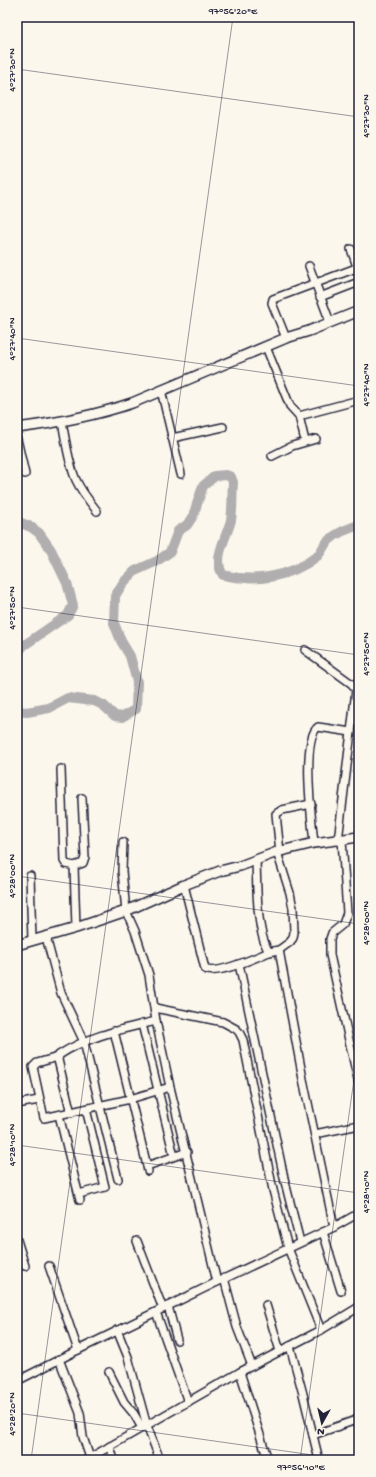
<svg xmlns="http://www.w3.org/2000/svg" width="376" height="1477" viewBox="0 0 376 1477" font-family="'Gochi Hand',sans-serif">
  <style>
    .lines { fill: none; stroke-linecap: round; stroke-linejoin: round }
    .river { stroke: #b1aeb0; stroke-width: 10 }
    .minor-casing { stroke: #22223b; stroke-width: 10 }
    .tertiary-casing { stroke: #22223b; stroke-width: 12 }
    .minor { stroke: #fbf7ec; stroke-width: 7 }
    .tertiary { stroke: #fbf7ec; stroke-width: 9 }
    .ticks { fill: none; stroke: #22223b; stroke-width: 1; stroke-opacity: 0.45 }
    .neatline { fill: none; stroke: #22223b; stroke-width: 1.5 }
    .ticks-label { font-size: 10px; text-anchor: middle; fill: #22223b }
  </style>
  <rect width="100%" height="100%" fill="#fbf7ec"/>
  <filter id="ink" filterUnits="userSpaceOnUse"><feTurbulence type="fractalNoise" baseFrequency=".025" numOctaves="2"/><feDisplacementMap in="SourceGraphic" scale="8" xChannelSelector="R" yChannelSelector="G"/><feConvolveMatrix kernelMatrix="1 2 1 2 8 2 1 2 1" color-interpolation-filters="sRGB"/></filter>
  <g filter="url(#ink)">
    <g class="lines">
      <g class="river">
        <polyline points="17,524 21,523 31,527 39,533 51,550 67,583 73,605 68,615 23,646 17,654"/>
        <path d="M17 711 27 712 49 708 68 698 94 701 103 705 115 716 122 717 136 709 137 682 130 656 121 641 114 623 115 596 123 583 135 571 157 561 170 552 178 531 187 525 193 516 203 486 215 476 226 475 231 477 233 482C232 494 233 508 231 520 227 537 212 558 223 575 255 583 290 577 316 557 321 554 323 546 327 542 336 533 347 529 359 525"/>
      </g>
      <g class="minor-casing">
        <g id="minor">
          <polyline points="351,249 359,272"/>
          <polyline points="309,266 330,322"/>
          <polyline points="320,297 359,282"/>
          <polyline points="286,338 272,303 273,299 359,267"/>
          <polyline points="266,347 290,406 299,416 305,441"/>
          <polyline points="161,390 181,474"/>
          <polyline points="299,416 359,400"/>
          <path d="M62 422C66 441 68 462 76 480 81 491 89 501 97 511"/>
          <polyline points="172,438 223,427"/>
          <polyline points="17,439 25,474"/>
          <polyline points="272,456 292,446 316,439"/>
          <polyline points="305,650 352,684 356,690 338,841"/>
          <polyline points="61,769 64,861 66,864 74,866 83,863 85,857 82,798"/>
          <polyline points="342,840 347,913 343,924 332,933 330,939 330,955 359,1085"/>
          <polyline points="123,842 122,871 126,911 135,931 149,975 156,1021 170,1087 217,1282"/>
          <path d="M314 843C312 822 301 739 318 727L351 732"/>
          <polyline points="277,852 290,893 293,908 294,932 293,938 290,942 279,950"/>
          <polyline points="280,852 276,814 282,810 311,804"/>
          <path d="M256 860C257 885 256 932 269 952L279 950 303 1079 334 1227"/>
          <polyline points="74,866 76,928"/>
          <polyline points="30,876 32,940"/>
          <path d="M184 885 205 969C216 976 257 957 269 952"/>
          <polyline points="46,937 61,993 84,1042 118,1179"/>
          <polyline points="239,964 284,1178 300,1242"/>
          <polyline points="155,1008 223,1022 236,1029 239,1032 243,1040 273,1190 288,1248 321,1330"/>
          <polyline points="142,1024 174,1156"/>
          <polyline points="114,1031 147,1166"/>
          <polyline points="58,1057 37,1063 33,1067 44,1118 130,1099 170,1087"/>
          <polyline points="17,1104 39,1100"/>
          <path d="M71 1113 58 1060 59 1055C88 1036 123 1029 156 1021"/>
          <polyline points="59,1115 80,1200"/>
          <polyline points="315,1134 359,1125"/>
          <polyline points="148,1171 147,1166 187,1152"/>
          <polyline points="79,1194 105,1187 86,1109"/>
          <polyline points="323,1232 341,1291"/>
          <polyline points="17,1240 25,1266"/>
          <polyline points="137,1241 163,1309"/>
          <polyline points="49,1266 78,1350"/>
          <polyline points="224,1278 237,1327 252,1366"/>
          <polyline points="266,1305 280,1351"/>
          <polyline points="168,1306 177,1340"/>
          <polyline points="156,1312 188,1402"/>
          <polyline points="117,1330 128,1357 147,1426 160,1460"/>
          <polyline points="290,1346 303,1394 319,1460"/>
          <polyline points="59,1359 80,1413 83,1437 90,1458"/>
          <polyline points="109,1372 124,1402 134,1414 142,1428"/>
          <polyline points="240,1372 268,1460"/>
          <polyline points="17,1381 78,1350 217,1282 334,1227 359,1213"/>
          <polyline points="313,1435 356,1420 359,1416"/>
          <polyline points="110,1446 114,1460"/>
          <polyline points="86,1460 240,1372 321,1330 359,1307"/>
        </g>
      </g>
      <g class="tertiary-casing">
        <g id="tertiary">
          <path d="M17 428C56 423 94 416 132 403L286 338 309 331 359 311"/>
          <polyline points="17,945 76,928 126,911 184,885 220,871 240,866 277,852 314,843 359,837"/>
        </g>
      </g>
      <use href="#minor" class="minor"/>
      <use href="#tertiary" class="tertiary"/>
    </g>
  </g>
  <path class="ticks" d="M17 69 359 117M17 338 359 386M17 607 359 655M17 876 359 924M17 1145 359 1193M17 1413 348 1460M31 1460 233 17M300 1460 359 1044"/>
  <rect width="376" height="1477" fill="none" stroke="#fbf7ec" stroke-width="44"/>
  <g transform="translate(322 1423) rotate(188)" stroke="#fbf7ec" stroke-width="3" paint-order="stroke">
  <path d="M0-3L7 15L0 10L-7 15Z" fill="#22223b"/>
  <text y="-6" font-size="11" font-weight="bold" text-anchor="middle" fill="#22223b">N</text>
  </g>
  <rect x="22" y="22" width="332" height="1433" class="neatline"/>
  <g class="ticks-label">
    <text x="233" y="14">97°56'20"E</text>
    <text transform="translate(11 70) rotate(-90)" y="4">4°27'30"N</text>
    <text transform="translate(365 116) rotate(-90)" y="4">4°27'30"N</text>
    <text transform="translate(11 339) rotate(-90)" y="4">4°27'40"N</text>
    <text transform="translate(365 385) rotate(-90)" y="4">4°27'40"N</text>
    <text transform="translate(11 608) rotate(-90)" y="4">4°27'50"N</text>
    <text transform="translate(365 654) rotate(-90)" y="4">4°27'50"N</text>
    <text transform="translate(11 876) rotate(-90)" y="4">4°28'00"N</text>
    <text transform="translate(365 923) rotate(-90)" y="4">4°28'00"N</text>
    <text transform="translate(11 1145) rotate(-90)" y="4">4°28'10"N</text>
    <text transform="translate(365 1192) rotate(-90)" y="4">4°28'10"N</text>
    <text transform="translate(11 1414) rotate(-90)" y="4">4°28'20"N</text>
    <text x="301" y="1470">97°56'10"E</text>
  </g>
</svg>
